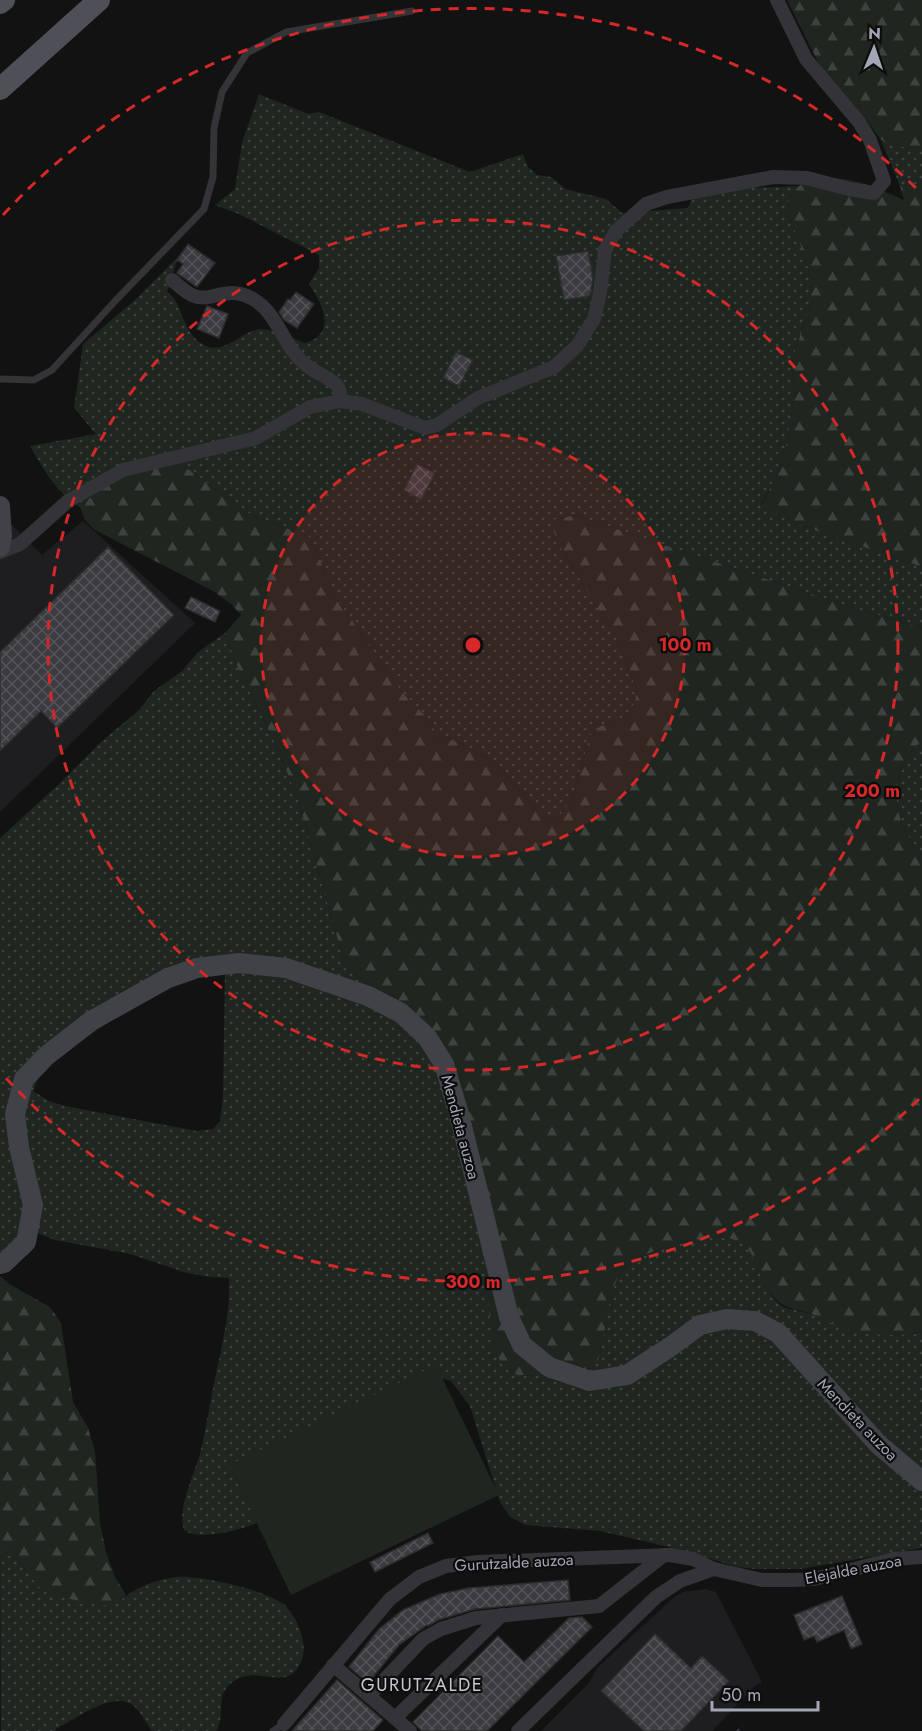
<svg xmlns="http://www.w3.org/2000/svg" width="922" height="1731" viewBox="0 0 922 1731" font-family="Jost,sans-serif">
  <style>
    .built { fill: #1e1e20 }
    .grass { fill: url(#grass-dots); fill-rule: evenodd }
    .forest { fill: url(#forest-firs) }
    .garden { fill: #1e261f }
    .building { fill: url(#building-cross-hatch); stroke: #2c2c2f; stroke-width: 1.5 }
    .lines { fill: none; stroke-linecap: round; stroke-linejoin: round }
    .path { stroke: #393a3f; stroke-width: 2; stroke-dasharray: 3 4.5; stroke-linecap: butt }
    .lane { stroke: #333338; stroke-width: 7 }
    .street { stroke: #333338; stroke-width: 14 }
    .secondary { stroke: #414248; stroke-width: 20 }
    .primary { stroke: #4f5057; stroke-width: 22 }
    .ring { fill: none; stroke: #d62828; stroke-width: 3; stroke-dasharray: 10 8 }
    .labels { text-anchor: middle; stroke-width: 4.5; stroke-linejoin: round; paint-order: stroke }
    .street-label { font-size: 16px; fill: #a3a6b4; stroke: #0d0d0e }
    .neighbourhood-label { font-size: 18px; letter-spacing: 1.5px; fill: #c4c6d0; stroke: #0d0d0e }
    .centre { fill: #d62828; stroke: #0d0d0e; stroke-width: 3 }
    .ring-label { font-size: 18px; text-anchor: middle; font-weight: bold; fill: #d62828; stroke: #0d0d0e; stroke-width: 4.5; stroke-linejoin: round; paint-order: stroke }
  </style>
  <defs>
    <pattern id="grass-dots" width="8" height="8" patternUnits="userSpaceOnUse" patternTransform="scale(1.5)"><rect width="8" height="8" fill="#1e261f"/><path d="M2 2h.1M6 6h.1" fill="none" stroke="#3c423d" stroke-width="1.8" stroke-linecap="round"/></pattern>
    <pattern id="forest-firs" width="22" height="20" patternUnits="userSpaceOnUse" patternTransform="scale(1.5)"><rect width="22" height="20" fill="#1e261f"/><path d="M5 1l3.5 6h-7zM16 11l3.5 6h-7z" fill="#3c423d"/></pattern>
    <pattern id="building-cross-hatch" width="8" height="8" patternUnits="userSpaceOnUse" patternTransform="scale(1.5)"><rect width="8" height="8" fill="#3c3c40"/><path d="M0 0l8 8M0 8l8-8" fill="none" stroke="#555559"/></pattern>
  </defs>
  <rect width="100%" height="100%" fill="#121213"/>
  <g class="built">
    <polygon points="0,513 42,555 83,521 195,623 0,812"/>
    <polygon points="706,1589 716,1592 762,1682 756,1685 712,1731 541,1731 589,1683 597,1668 672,1599 683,1592"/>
  </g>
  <g class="grass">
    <path d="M259 94 308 114 319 112 470 172 523 154 528 167 537 175 551 177 566 189 606 199 622 213 688 208 692 199 747 188 799 186 789 198 788 213 807 262 810 279V304L791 365 795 394 787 442 778 473 761 505 797 524 922 567V628L844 605 575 515 554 520 557 542 618 641 637 691 635 702 629 713 620 719 599 727 590 736 571 802 559 816 547 822 495 762 460 743 437 736 430 721 401 691 334 595 311 538 250 514 177 461 111 478 80 507C56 492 44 470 30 446L96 434 74 408 83 344 135 300 186 249 177 260 167 292C184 303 181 333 204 345 224 356 241 331 260 329 275 329 291 338 305 343 338 334 322 303 309 284L319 268V255L239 214 215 205 235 189 242 142Z"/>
    <polygon points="881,140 911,149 922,149 922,185 900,186"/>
    <path d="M225 633 238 668 275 743 298 799 346 969 377 990 393 995 407 1011 440 1066 454 1137 518 1375 536 1376 573 1374 600 1355C605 1329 606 1295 621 1272 634 1251 718 1228 740 1241 758 1252 761 1292 782 1306 786 1309 794 1309 799 1311 837 1321 877 1326 915 1334L922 1331V1548L800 1569H755L737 1567 686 1551 600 1531 526 1525 510 1517 500 1502 470 1406 451 1381 434 1376 260 1522C243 1529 199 1542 184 1530 177 1509 194 1475 200 1454 206 1429 210 1403 215 1378 222 1346 231 1310 229 1278L210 1277 187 1273 130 1254 55 1240 35 1232 0 1268V838L60 783 100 743 139 710 154 691 182 671 198 652ZM225 971 223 1096 220 1121 213 1129 197 1131 65 1106 49 1101 33 1091 40 1074 64 1053 110 1021 177 981Z"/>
    <path d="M922 742V855C913 844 902 828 899 814 893 789 899 757 922 742Z"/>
    <path d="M0 1550 16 1558 39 1587 118 1603C131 1589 155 1580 175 1577 200 1575 261 1589 282 1603 295 1612 307 1640 303 1656 289 1700 258 1659 230 1684 215 1697 226 1717 216 1731H152C146 1723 142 1714 135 1707 115 1688 76 1719 56 1729V1731H1Z"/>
  </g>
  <g class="forest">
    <polygon points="787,0 922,0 922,149 911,149 881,140 864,117 837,90 818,62"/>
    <path d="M818 177C856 178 870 185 904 200L900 186 922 185V567L797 524 761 506 778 473 787 442 795 394 791 365 810 304V279L807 262 788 213 789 198 799 186Z"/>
    <path d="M177 461 250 514 311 538 334 595 401 691 430 721 437 736 460 743 495 762 547 822 559 816 571 802 590 736 599 727 620 719 629 713 635 702 637 691 618 641 557 542 553 527 554 520 575 515 844 605 922 628V742C899 757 893 789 899 814 902 828 913 844 922 855V1331C904 1338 869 1335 849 1330 836 1327 824 1319 812 1314 791 1307 783 1310 769 1291 758 1277 755 1249 739 1241 714 1229 641 1250 623 1269 609 1285 606 1332 600 1353 599 1359 595 1364 592 1369L573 1374 536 1376 518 1375 505 1369 493 1348 481 1235 454 1137 440 1066 407 1011 393 995 377 990 346 969 298 799 275 743 238 668 225 633 241 615 231 604 213 591 95 530 85 520 80 507 111 478Z"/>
    <polygon points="0,1276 9,1284 50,1307 61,1323 73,1402 88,1428 95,1451 100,1523 106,1552 115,1577 126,1595 118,1603 102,1606 53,1595 39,1587 16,1558 0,1550"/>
  </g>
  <polygon class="garden" points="436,1365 499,1495 291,1595 229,1465"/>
  <g class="building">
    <polygon points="188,244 215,263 197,287 177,273 183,264 177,260"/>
    <polygon points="588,251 593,278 590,296 564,300 556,256"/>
    <polygon points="296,292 314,304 297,328 284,320 279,312 288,299 290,300"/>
    <polygon points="207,306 228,314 219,338 197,329"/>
    <polygon points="456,352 473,360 459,386 443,378"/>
    <polygon points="417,464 435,473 421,500 404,490"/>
    <polygon points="108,547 174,615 57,728 41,711 0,751 0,652"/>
    <polygon points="191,597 220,611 215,622 185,608"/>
    <polygon points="428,1533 433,1543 375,1572 370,1562"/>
    <polygon points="568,1580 570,1600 475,1609 438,1620 428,1626 427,1625 399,1645 368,1683 349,1667 379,1629 403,1610 440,1594 469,1588"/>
    <polygon points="842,1596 862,1644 851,1649 844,1630 817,1642 814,1636 804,1640 794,1615"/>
    <polygon points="582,1617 592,1627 487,1731 422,1731 413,1722 498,1636 524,1662 569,1618"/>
    <polygon points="655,1634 691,1668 702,1656 729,1681 681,1731 644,1731 601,1691"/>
    <polygon points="337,1680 383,1720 373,1731 292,1731"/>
  </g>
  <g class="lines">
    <polyline class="path" points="737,1731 743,1726"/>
    <g class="lane">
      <polyline points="0,379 34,380 52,370 116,300 204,209 213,177 214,128 222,92 247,53 286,32 412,11"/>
      <polyline points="273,1731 284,1724"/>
    </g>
    <g class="street">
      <path d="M172 280C178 285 186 293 194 296 212 303 226 284 253 299 274 311 281 336 295 354 303 364 313 371 324 376 336 383 342 387 340 401"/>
      <polyline points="0,552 20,544 68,501 123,470 256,438 310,407 340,401 362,404 425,428 437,425 478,398 554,367 577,346 594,319 600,293 605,250 616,231 646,204 667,197 773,177 807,178 849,189 874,193 884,181 870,140 859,122 806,59 777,0"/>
      <polyline points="333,1665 410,1731"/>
      <polyline points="369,1696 423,1639 441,1629 476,1618 599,1606 664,1555"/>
      <polyline points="395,1718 502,1615"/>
      <polyline points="284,1724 390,1599 419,1577 446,1566 478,1562 670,1555 693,1559 714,1569 762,1580 794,1580 814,1579 894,1559 922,1557"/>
      <polyline points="518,1731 656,1597 680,1581 714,1569"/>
    </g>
    <g class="secondary">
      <polyline points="0,506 2,536 0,547"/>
      <polyline points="0,1264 4,1263 26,1242 33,1205 19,1147 15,1114 24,1079 46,1056 91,1021 168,978 197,968 239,963 286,968 368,996 401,1013 427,1037 444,1064 459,1114 509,1317 522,1345 549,1367 590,1381 627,1375 670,1347 700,1325 727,1319 755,1321 778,1333 879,1445 922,1481"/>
    </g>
    <g class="primary">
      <polyline points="0,3 4,0"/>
      <polyline points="0,89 99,0"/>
    </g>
  </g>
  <circle cx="473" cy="645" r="212" fill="#d62828" fill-opacity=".12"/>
  <g class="ring">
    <circle cx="473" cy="645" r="212"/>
    <circle cx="473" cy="645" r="425"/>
    <path d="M919 1099A637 637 0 0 1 3 1075M3 215A637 637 0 0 1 919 191"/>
  </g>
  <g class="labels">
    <g class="street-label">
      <text transform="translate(461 1127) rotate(75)" y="6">Mendieta auzoa</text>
      <text transform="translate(858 1419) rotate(46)" y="6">Mendieta auzoa</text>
      <text transform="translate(514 1562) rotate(-3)" y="6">Gurutzalde auzoa</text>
      <text transform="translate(853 1569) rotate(-11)" y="6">Elejalde auzoa</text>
    </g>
    <g class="neighbourhood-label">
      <text x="422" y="1691">GURUTZALDE</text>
    </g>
  </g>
  <circle cx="473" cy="645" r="9" class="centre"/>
  <g class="ring-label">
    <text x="685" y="651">100 m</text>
    <text x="872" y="797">200 m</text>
    <text x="473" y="1288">300 m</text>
  </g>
  <g transform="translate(874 48) rotate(2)" stroke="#0d0d0e" stroke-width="4.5" paint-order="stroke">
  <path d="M0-4.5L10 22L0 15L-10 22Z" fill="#a3a6b4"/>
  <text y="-9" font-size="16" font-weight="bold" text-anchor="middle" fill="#a3a6b4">N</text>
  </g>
  <path d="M712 1701v9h106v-9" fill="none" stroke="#a3a6b4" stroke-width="3"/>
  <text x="721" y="1701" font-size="18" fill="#a3a6b4" stroke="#0d0d0e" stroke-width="4.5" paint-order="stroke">50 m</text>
</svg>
